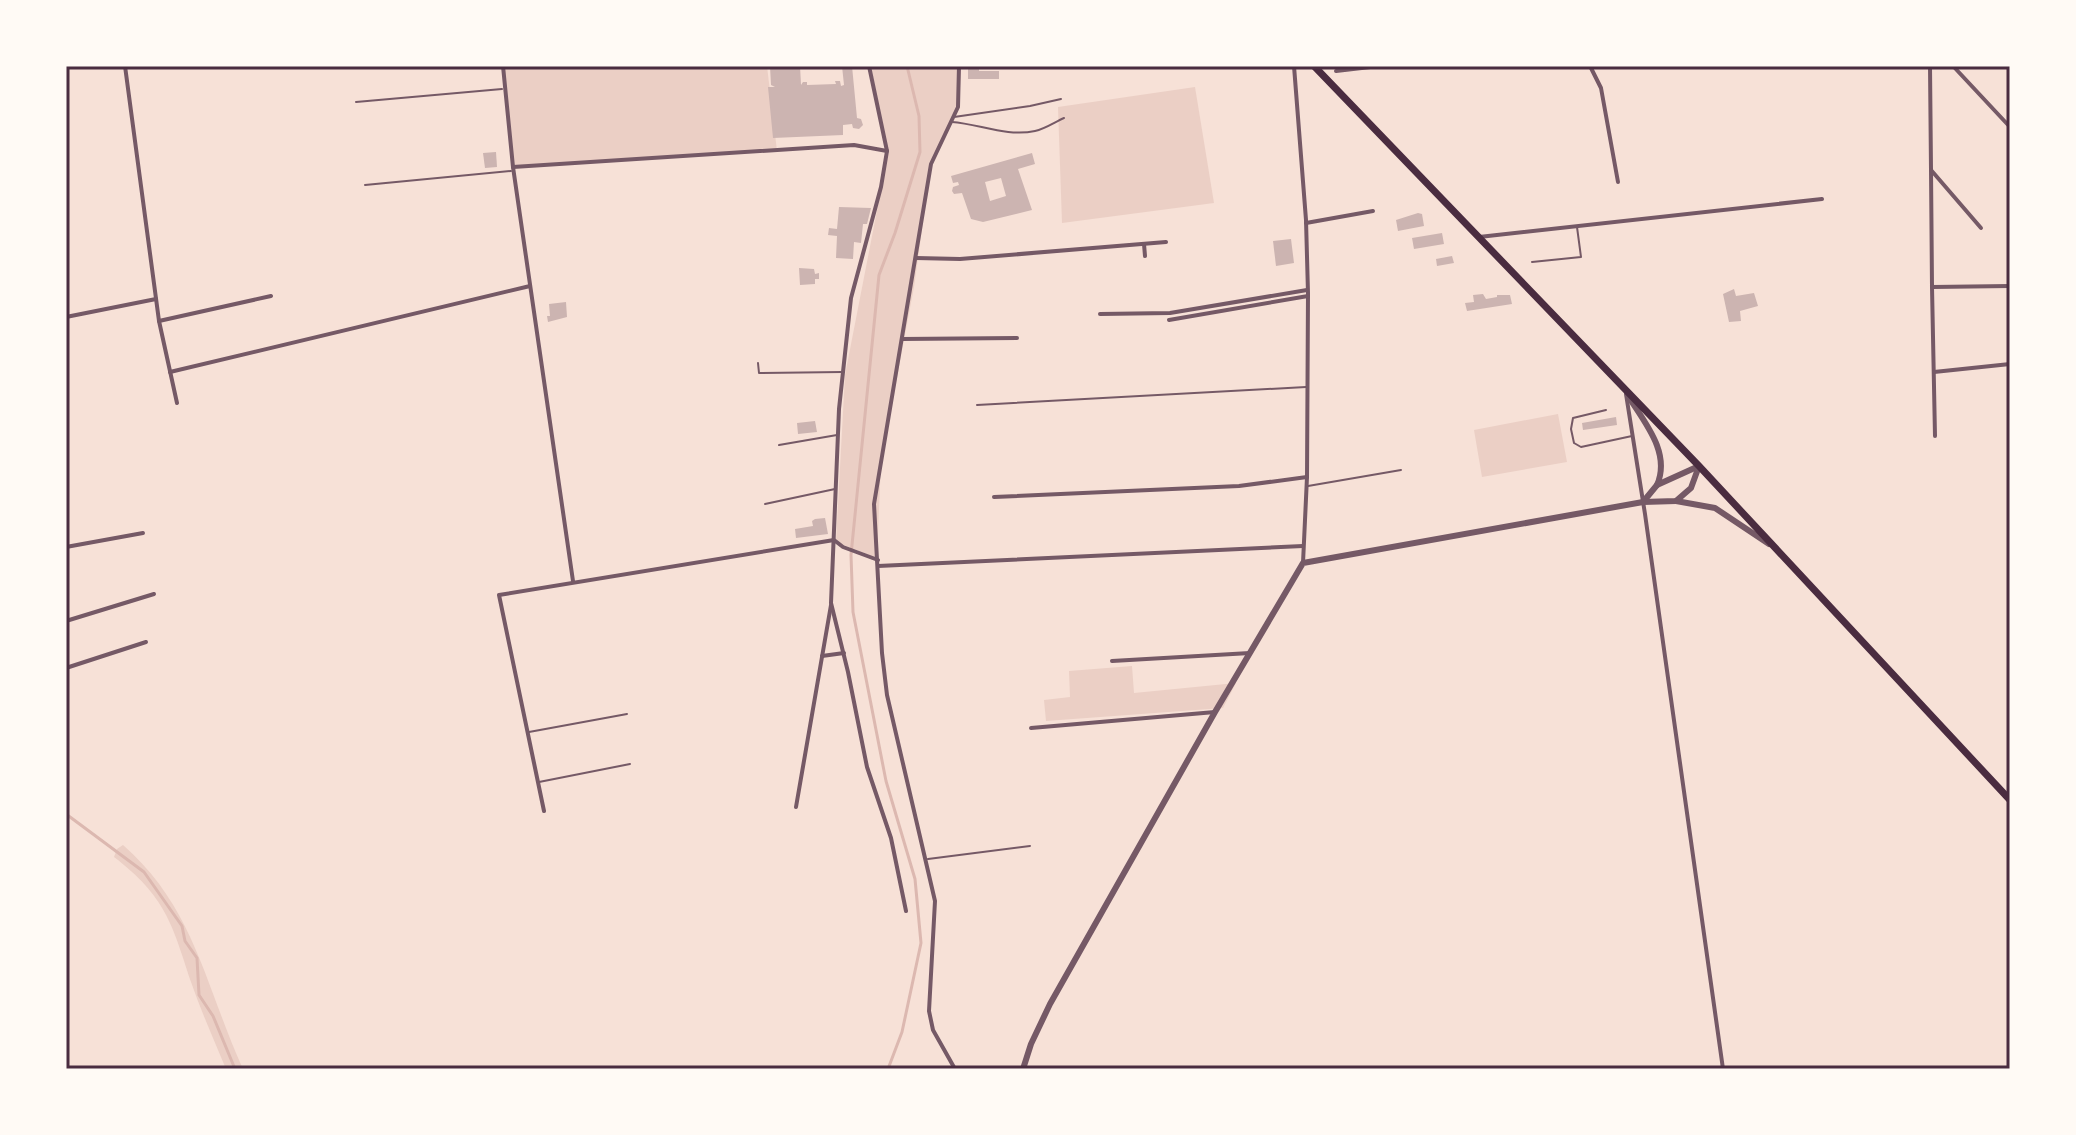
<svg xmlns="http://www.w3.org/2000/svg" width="2076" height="1135" viewBox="0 0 2076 1135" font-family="Signika,sans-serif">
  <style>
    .green { fill: #ebcfc5 }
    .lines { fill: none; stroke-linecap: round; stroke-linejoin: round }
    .stream { stroke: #dcb8b0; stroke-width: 3 }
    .building { fill: #ccb4b1; fill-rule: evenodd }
    .service { stroke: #755966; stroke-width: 2 }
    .minor { stroke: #755966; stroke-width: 4 }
    .tertiary { stroke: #755966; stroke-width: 6 }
    .primary { stroke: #4a2c40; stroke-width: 7 }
    .neatline { fill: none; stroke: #4a2c40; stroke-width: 3 }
  </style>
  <rect width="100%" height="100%" fill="#f7e1d7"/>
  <g class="green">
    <polygon points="504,66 767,66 777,151 512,166"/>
    <polygon points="871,66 961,66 960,88 953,120 931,164 914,287 881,461 877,558 836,542 845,375 888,154"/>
    <polygon points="1195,87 1214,203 1062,223 1058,107"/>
    <polygon points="1558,414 1567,462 1482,477 1474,430"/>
    <polygon points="1132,666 1134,693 1236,683 1223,708 1046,721 1044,700 1070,697 1069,671"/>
    <path d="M123 845C195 908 205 986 243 1069H226C214 1040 201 1011 191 982 172 923 165 896 114 857L117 849Z"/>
  </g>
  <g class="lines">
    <g class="stream">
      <polyline points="66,814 144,872 182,926 185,941 197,958 199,995 213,1016 235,1069"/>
      <polyline points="888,1069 902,1032 921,943 915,879 886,781 853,612 851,555 879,275 895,233 920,152 919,116 907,66"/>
    </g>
  </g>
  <g class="building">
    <polygon points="770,66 800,66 801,85 803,82 807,82 807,85 836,84 835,81 840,81 841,86 844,85 842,66 852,66 857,118 861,119 863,125 859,129 853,128 852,124 843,125 843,135 773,138 768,87 775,87 771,85"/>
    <polygon points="968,66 979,66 979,71 999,71 999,79 968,79"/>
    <polygon points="496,152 497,167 485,168 483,153"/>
    <path d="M1032 153 1035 164 1018 169 1032 210 983 222 971 219 962 193 954 194 952 191 953 187 959 185 958 182 953 183 951 176ZM1001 178 1006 196 990 201 985 182Z"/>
    <polygon points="839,207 871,208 867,224 863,224 861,243 854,242 853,259 836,258 837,236 828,235 829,228 837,229"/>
    <polygon points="1418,213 1422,214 1424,226 1398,231 1396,220"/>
    <polygon points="1442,233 1444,244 1414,249 1412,238"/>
    <polygon points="1291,239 1294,263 1276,266 1273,241"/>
    <polygon points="1452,256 1454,263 1437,266 1436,259"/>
    <polygon points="799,268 814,269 815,274 819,273 819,279 815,279 815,284 800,285"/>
    <polygon points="1734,289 1736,296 1754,293 1758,306 1740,311 1741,321 1729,322 1723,294"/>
    <polygon points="1483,294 1486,299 1497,297 1497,295 1510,295 1512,304 1467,311 1465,303 1474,302 1473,295"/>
    <polygon points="566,302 567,317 548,322 547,316 550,316 549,304"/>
    <polygon points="1616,417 1617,425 1583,430 1582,423"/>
    <polygon points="815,421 817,432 798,434 797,423"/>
    <polygon points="825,518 828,534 796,538 795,529 813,526 812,521 815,519"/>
  </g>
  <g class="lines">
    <g class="service">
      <polyline points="356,102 502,89"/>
      <polyline points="954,117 1030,106 1061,99"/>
      <path d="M952 122C979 124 1007 137 1035 131 1045 129 1055 122 1064 118"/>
      <polyline points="365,185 511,171"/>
      <polyline points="1532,262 1581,257 1577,227"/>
      <polyline points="758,363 759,373 842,372"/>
      <polyline points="977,405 1306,387"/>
      <polyline points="1606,410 1573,418 1571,429 1574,443 1581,447 1632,436"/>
      <polyline points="779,445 837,435"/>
      <polyline points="1308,486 1401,470"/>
      <polyline points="765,504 835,489"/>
      <polyline points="529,732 627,714"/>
      <polyline points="539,782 630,764"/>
      <polyline points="928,859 1030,846"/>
    </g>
    <g class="minor">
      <polyline points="125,66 159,321 177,403"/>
      <polyline points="503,66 513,167 573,581"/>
      <polyline points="869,66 887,151 881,187 851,298 839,409 831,603 848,672 867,767 891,838 906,911"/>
      <polyline points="1294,66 1306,220 1308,293 1307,477 1303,563"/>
      <polyline points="1590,66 1601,88 1618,182"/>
      <polyline points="1930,66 1931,170 1981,228"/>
      <polyline points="1953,66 2010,127"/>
      <polyline points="1336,71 1379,66"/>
      <polyline points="513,167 854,145 887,151"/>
      <polyline points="1931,170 1932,287 2010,286"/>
      <polyline points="1306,223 1373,211"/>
      <polyline points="1479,237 1822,199"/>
      <polyline points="1144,244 1145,256"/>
      <polyline points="916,258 960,259 1166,242"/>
      <polyline points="1932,287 1935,436"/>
      <polyline points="1100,314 1170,313 1307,290"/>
      <polyline points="66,317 156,299"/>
      <polyline points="1169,320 1308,296"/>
      <polyline points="159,321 271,296"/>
      <polyline points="902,339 1017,338"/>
      <polyline points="170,372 530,286"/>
      <polyline points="1934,372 2010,364"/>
      <polyline points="1626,394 1645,514 1723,1069"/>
      <polyline points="994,497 1239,486 1307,477"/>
      <polyline points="66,547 143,533"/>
      <polyline points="878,566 1303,546"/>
      <polyline points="66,621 154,594"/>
      <polyline points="822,656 844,653"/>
      <polyline points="1112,661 1250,653"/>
      <polyline points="66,668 146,642"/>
      <polyline points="1031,728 1215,712"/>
      <polyline points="796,807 831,605"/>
      <polyline points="544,811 499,595 834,540 843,547 878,560"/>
      <polyline points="955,1069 933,1030 929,1011 935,901 887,695 882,653 874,504 931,164 958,107 959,66"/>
    </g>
    <g class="tertiary">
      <path d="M1628 396C1645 423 1671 453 1657 485"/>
      <polyline points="1676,501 1715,508 1769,544"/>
      <polyline points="1643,502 1657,485 1699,466"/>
      <polyline points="1023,1069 1031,1044 1050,1004 1215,712 1303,563 1643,502 1676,501 1691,488 1699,466"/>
    </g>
    <polyline class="primary" points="1314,66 1699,466 2010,800"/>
  </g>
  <rect width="2076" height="1135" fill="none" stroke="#fffaf5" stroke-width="136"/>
  <rect x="68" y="68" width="1940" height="999" class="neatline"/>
</svg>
